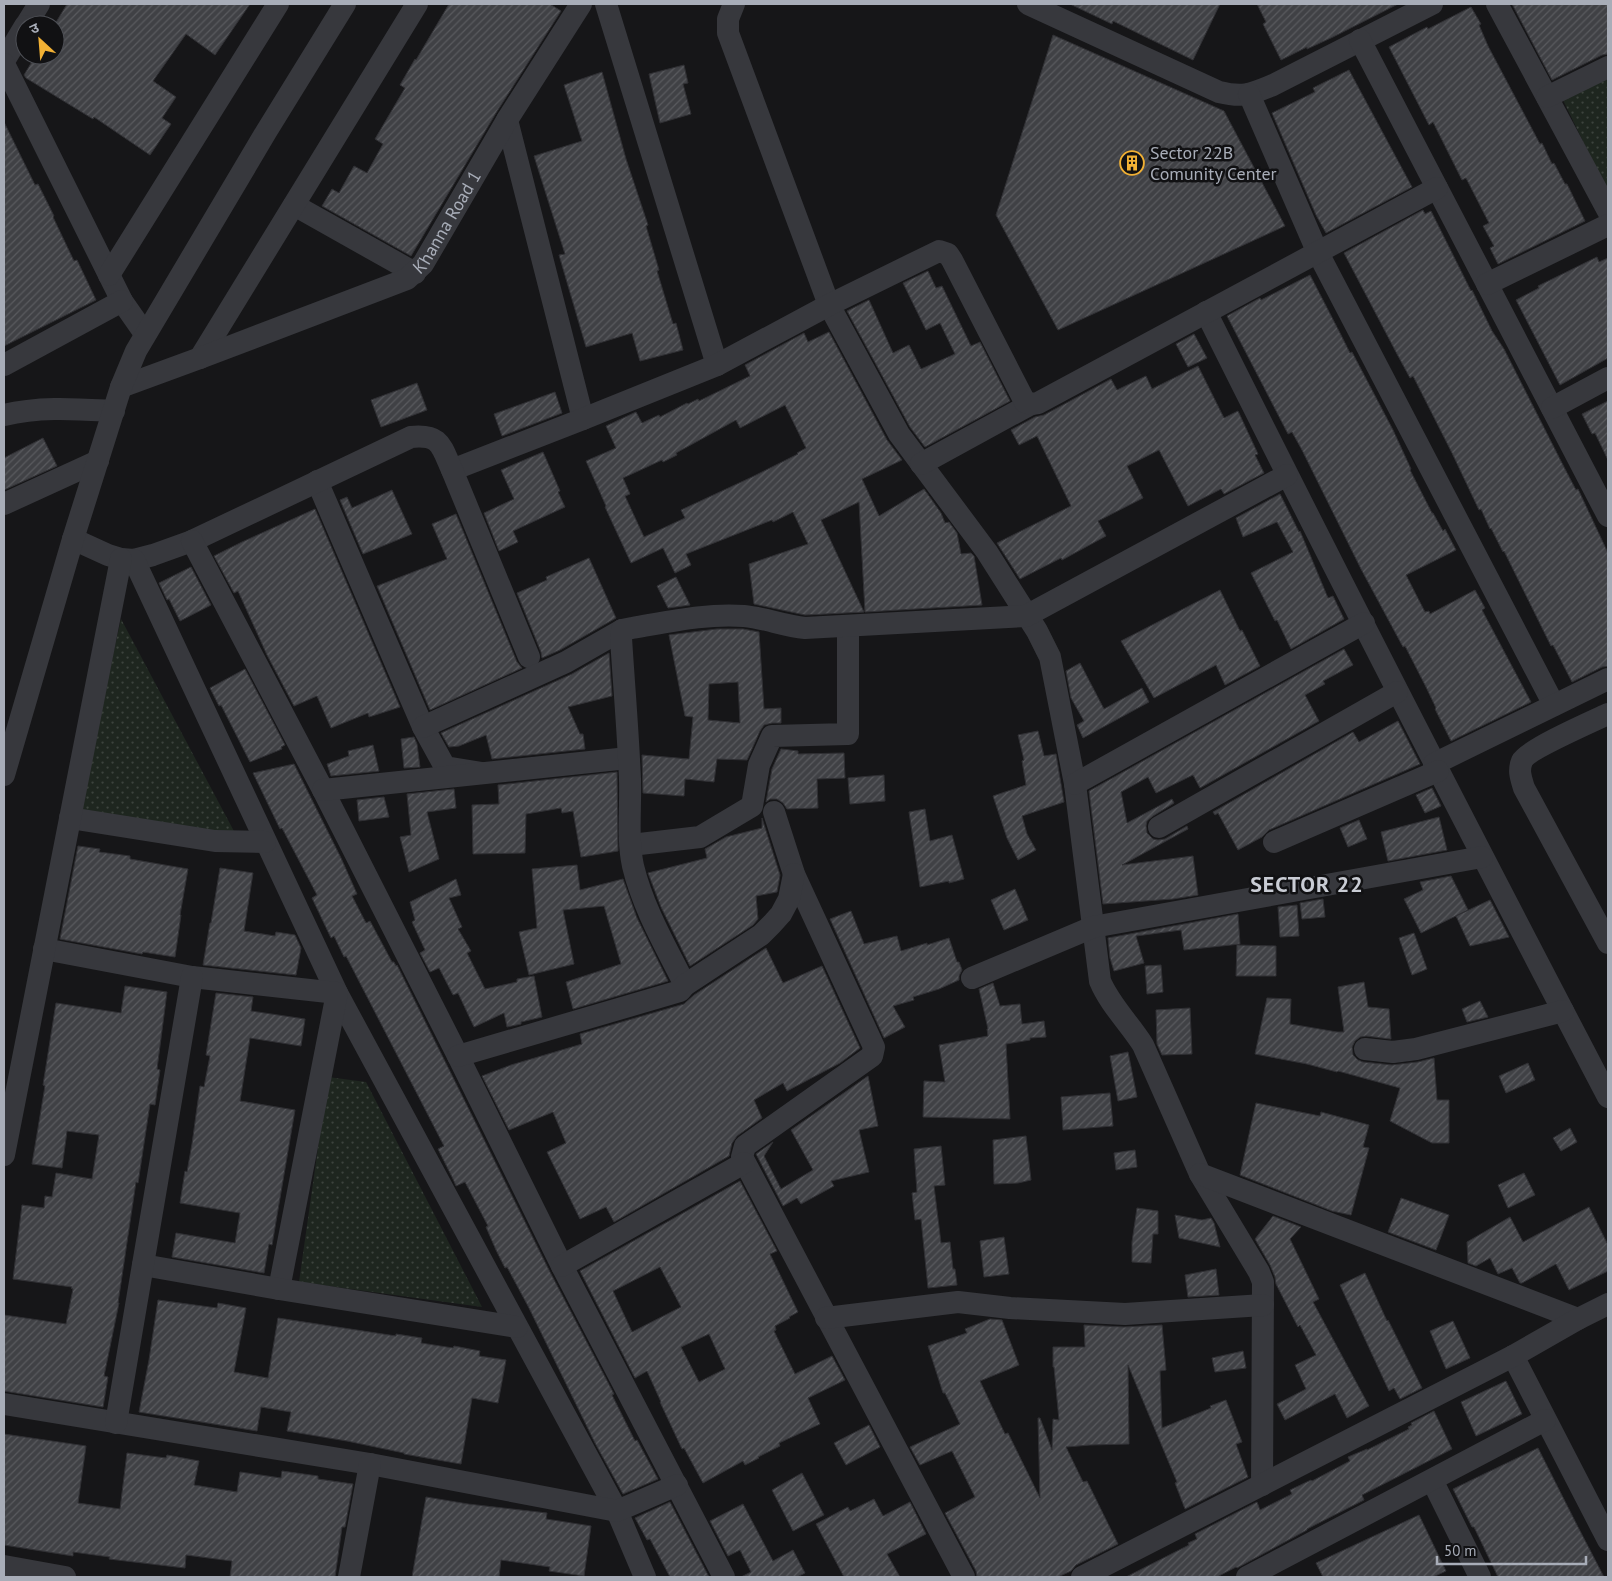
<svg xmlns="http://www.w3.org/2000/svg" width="1612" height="1581" viewBox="0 0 1612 1581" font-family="'PT Sans','Noto Sans Devanagari',sans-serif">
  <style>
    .grass { fill: url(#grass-dots) }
    .building { fill: url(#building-hatch); stroke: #303034; fill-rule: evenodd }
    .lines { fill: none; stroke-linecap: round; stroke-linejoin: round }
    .minor { stroke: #37383d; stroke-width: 22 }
    .labels { text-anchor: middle; stroke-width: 5; stroke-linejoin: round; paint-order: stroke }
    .poi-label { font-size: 18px; fill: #a8adb8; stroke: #111113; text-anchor: start }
    .street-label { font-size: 18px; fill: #a8adb8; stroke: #111113 }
    .district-label { font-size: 22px; font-weight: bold; letter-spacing: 1px; fill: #c9ccd4; stroke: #111113 }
  </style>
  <defs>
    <pattern id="grass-dots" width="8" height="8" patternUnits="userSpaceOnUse" patternTransform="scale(1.25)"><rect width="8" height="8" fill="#1e261f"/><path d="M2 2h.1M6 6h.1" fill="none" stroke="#3c433d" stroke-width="1.8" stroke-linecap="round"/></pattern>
    <pattern id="building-hatch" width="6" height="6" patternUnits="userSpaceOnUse" patternTransform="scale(1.25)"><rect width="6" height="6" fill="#404145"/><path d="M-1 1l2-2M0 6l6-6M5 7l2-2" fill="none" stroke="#595a5e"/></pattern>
  </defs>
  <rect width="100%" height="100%" fill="#161618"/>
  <g class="grass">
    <polygon points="1608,78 1608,193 1563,100"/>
    <polygon points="121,619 236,835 78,813"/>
    <polygon points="328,1077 366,1082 482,1307 299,1282"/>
  </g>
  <g class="building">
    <polygon points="67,4 250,4 215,55 186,34 153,81 176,97 162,118 171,124 150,155 94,117 93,119 26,78 24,75 36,55 55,55 55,24"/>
    <polygon points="449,4 550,4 561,11 496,113 411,256 322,206 332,189 339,193 354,166 367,173 383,144 375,139 405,88 400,85 415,59 416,60"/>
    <polygon points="1070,4 1220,4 1193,60 1113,21 1112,24"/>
    <polygon points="1257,4 1398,4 1333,37 1307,49 1307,47 1281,60 1263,24 1266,22"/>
    <polygon points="1512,4 1608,4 1608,54 1602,55 1552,80"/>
    <polygon points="1471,7 1481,24 1479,25 1488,46 1540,144 1542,143 1552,164 1554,163 1565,184 1567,184 1585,221 1498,264 1490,248 1494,246 1483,226 1489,223 1466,178 1462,180 1433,122 1429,125 1389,47 1427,27 1428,29"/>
    <polygon points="1053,35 1224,111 1285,226 1058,330 996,215"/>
    <polygon points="684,65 688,83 683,84 691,114 660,123 649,74"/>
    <polygon points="1349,70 1412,187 1326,233 1316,215 1272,113 1315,92 1313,88"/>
    <polygon points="602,72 626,159 648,225 646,226 659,270 657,271 673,324 676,323 683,350 640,361 632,333 586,347 559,255 565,254 534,156 582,141 564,85"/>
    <polygon points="4,122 35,185 38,184 54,216 53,217 74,261 77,260 96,300 4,346"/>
    <polygon points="1423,210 1425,214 1431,211 1471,291 1472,290 1492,331 1504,349 1565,469 1576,490 1578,489 1608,553 1608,666 1602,667 1572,682 1553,645 1551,646 1504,551 1503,552 1491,528 1490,529 1481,509 1479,510 1452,453 1413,376 1410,378 1397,354 1344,253"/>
    <polygon points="1597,257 1599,262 1608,258 1608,358 1560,385 1516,300 1539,288 1538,286"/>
    <polygon points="928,271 936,288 942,286 971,346 980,342 1010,401 925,447 910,427 847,311 869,300 893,353 909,345 921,369 955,354 940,323 926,330 903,283"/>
    <polygon points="1310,275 1340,333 1350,353 1352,352 1393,430 1411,469 1410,470 1432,513 1433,513 1443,531 1445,529 1456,550 1406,575 1425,612 1429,611 1430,614 1475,590 1485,608 1482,610 1531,702 1451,741 1435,709 1436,708 1426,687 1405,646 1403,647 1361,569 1302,450 1292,432 1288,434 1227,316 1260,298 1261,300"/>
    <path d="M829 332 887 440 902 460 862 479 879 516 924 489 941 513 945 523 949 522 957 533 961 554 971 553 974 556 982 605 865 612 859 502 821 520 864 612 805 615 754 604 749 564 808 544 793 512 773 522 772 520 686 554 691 565 675 573 663 548 631 563 605 507 606 506 586 461 616 448 606 426 636 412 642 423 659 415 660 417 687 403 688 404 698 399 699 401 750 376 745 365 804 333 808 342ZM785 405 806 448 797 453 798 454 752 477 681 510 685 518 644 537 625 496 630 494 623 478 662 460 663 462 677 455 676 453 736 420 740 428Z"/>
    <polygon points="1194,334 1207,358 1188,367 1176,344"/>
    <polygon points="1198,366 1224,418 1238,411 1258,454 1255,455 1264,473 1224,494 1221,489 1188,506 1159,450 1127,466 1143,498 1098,521 1106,536 1062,560 1061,558 1020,579 997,543 1071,506 1037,436 1019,445 1011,430 1035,417 1044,415 1111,379 1117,390 1146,376 1152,389"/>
    <polygon points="417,383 427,410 381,427 371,400"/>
    <polygon points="555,392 562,413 502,436 494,414"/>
    <polygon points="1608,401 1608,460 1595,433 1592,434 1582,414"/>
    <polygon points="43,438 57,466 4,490 4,458"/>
    <polygon points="543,452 560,491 558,492 565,507 513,531 518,542 499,551 484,513 514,499 501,470"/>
    <polygon points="392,490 412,534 363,554 340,500 347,497 352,508"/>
    <polygon points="1280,494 1299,532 1300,531 1328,598 1333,596 1344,619 1291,649 1277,620 1275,621 1251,573 1293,552 1277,522 1243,537 1236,518"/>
    <polygon points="315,509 400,707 369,717 368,713 331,728 317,696 294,706 267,655 238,591 234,593 214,556 242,542"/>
    <polygon points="456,514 517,662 522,668 430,710 377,586 447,559 432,524"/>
    <polygon points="589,558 616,618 560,650 542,658 541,652 517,593 547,580 546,577"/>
    <polygon points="191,567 211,605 180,621 169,599 167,600 159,583"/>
    <polygon points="676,577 690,605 668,608 657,586"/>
    <polygon points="1220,590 1240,631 1242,630 1260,666 1225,685 1216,665 1154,698 1121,641"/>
    <path d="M717 629H743L759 632 764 709 781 708V723H772L764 725 760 731 747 760 717 759 714 782 685 779 684 796 643 793 642 755 689 759 693 717 685 716 669 635ZM738 682 740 723 708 720 709 684Z"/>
    <polygon points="1344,649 1353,665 1323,681 1325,684 1305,695 1319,721 1200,788 1193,775 1156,793 1148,777 1121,792 1127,823 1172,799 1174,803 1153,816 1147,821 1146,826 1147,833 1153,839 1158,840 1165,839 1187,826 1188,829 1122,865 1193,856 1198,895 1173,899 1103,904 1089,791"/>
    <polygon points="609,653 612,696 568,707 580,734 583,734 585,749 492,759 486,735 459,746 449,747 441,733 572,674"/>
    <polygon points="1080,663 1104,709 1142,688 1149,702 1083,738 1077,725 1084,721 1071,698 1066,671"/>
    <polygon points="245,669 285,745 281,747 282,749 250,762 221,705 219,706 210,688"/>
    <polygon points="1398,721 1420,764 1269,830 1262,837 1238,850 1218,813 1215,815 1213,812 1353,732 1359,742"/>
    <polygon points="1038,731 1044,756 1056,754 1064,802 1022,816 1027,834 1036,850 1018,860 1007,838 993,796 1026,785 1022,761 1024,760 1018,735"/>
    <polygon points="414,737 417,744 420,767 404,768 401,739"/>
    <polygon points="373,745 379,771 331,776 327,764 349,756 348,751"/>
    <polygon points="781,749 798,751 798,754 844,753 845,778 817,779 818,808 787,809 783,803 777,799 770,799 766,802 772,769"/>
    <polygon points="294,764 341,858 357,894 352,896 366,923 370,921 392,962 394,962 396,966 397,965 550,1272 614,1394 612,1395 635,1441 637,1440 658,1479 623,1494 595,1443 529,1308 507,1267 505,1268 496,1250 486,1227 488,1226 465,1182 456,1186 453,1179 438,1149 444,1146 346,956 344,957 334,936 331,938 312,898 317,895 282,828 280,829 253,773"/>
    <polygon points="617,772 618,851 581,857 573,811 562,813 561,808 526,814 525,853 473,854 472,805 499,804 498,785"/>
    <polygon points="884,775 885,801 850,804 848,778"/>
    <polygon points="1432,788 1441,806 1425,813 1416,795"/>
    <polygon points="454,789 456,808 427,812 439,859 409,872 400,837 411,835 407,794"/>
    <polygon points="384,797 389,817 359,821 357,800"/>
    <polygon points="925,809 930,841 952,835 964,879 949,883 949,881 920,887 909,812"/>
    <polygon points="1439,817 1447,850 1388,861 1381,832"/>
    <polygon points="762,818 780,875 777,892 756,896 758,919 753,925 690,966 661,907 648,873 707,858 705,849 726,837 762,828"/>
    <polygon points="1359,820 1367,839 1348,847 1340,828"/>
    <polygon points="78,846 100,849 99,852 130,856 130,859 188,869 180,915 181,915 175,957 143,952 142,954 60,939"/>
    <polygon points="577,865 580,890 623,879 637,918 668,981 573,1009 566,982 621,964 604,906 563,910 574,964 529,975 519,932 537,928 532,869"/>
    <polygon points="220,868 253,873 244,931 275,936 276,932 295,935 301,948 296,975 203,965 210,923 211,923"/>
    <polygon points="1451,876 1468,910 1421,933 1404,899 1423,890 1420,882"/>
    <polygon points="456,879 461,895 449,898 462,927 458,929 471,951 467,953 485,989 517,982 517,979 534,976 542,1017 521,1022 521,1024 507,1027 504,1013 474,1027 458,993 453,995 439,968 430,972 420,953 425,950 412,922 415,920 410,902"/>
    <polygon points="1015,889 1028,920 1004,930 991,900"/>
    <polygon points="1323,899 1325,917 1302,919 1300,903"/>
    <polygon points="1490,900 1509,937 1470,946 1456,916"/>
    <polygon points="1297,905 1299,936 1280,937 1278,907"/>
    <polygon points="851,911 864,944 897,936 901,951 927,943 927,945 949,938 957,962 959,962 962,970 959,976 959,980 939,989 913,997 914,1000 893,1006 905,1027 884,1038 830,919"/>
    <polygon points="1238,914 1240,944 1184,950 1181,930 1136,936 1144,963 1114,971 1110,958 1108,938"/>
    <polygon points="1414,933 1427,969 1412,975 1399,938"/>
    <polygon points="1237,945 1276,946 1276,976 1236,976"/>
    <polygon points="766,948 783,983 822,966 860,1048 840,1063 787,1091 783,1083 754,1100 762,1118 737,1136 732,1143 729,1156 614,1222 606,1207 580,1219 547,1152 566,1143 553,1112 509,1130 482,1076 511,1065 582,1044 580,1034 684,1004 694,995"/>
    <polygon points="1161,965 1163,992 1147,994 1145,966"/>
    <polygon points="1364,982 1368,1007 1389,1009 1391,1039 1366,1036 1360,1037 1355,1041 1352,1047 1353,1055 1358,1060 1363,1062 1392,1065 1418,1062 1434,1058 1437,1100 1449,1100 1449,1143 1432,1143 1390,1121 1400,1088 1338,1071 1337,1072 1307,1064 1255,1054 1267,998 1291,999 1290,1024 1337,1032 1344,1032 1338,987"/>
    <polygon points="993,983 1000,1006 1020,1004 1022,1024 1044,1021 1046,1037 1030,1038 1030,1040 1006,1044 1010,1119 923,1117 924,1081 945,1082 939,1045 988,1036 987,1029 988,1029 979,989"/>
    <polygon points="125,986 167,992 157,1069 160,1070 155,1105 150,1104 138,1183 136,1182 118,1303 119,1303 104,1376 108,1377 103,1407 4,1391 4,1315 66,1324 73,1289 71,1288 72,1287 13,1279 22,1205 44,1208 45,1196 52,1197 56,1173 92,1179 99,1135 67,1131 62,1168 32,1164 45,1086 43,1085 56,1003 121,1013"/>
    <polygon points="216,993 253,997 251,1011 305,1019 301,1046 250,1038 240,1101 295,1110 272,1245 269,1244 264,1273 172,1257 176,1233 235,1243 240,1213 180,1203 185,1171 187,1172 192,1144 200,1086 204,1087 210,1056 206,1055"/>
    <polygon points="1480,1001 1488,1017 1467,1022 1462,1009"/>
    <polygon points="1190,1008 1192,1054 1162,1055 1157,1044 1156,1010"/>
    <polygon points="1128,1052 1137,1097 1118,1101 1110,1056"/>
    <polygon points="1528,1063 1535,1080 1506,1093 1499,1076"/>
    <polygon points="868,1076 878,1126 859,1130 869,1172 831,1181 834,1186 801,1204 797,1198 783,1206 756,1154 773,1142 764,1156 781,1189 813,1170 791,1130"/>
    <polygon points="1110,1093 1113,1126 1063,1130 1061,1097"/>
    <polygon points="1256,1103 1320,1116 1321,1112 1369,1125 1363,1147 1369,1148 1351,1215 1332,1211 1240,1175"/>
    <polygon points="1570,1128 1577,1142 1561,1151 1553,1138"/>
    <polygon points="1026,1136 1031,1180 1018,1183 994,1184 993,1140"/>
    <polygon points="941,1146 945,1185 934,1186 941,1243 950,1242 953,1269 955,1269 957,1285 928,1288 921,1219 915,1220 912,1193 917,1192 914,1149"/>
    <polygon points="1135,1150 1137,1167 1116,1170 1114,1153"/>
    <polygon points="1524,1173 1535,1195 1508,1208 1498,1185"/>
    <path d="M740 1181 777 1251 770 1254 798 1312 789 1317 790 1318 775 1326 776 1330 774 1331 795 1374 832 1356 845 1380 808 1398 820 1424 779 1443 780 1446 758 1457 759 1458 745 1465 743 1461 703 1483 684 1448 682 1449 660 1402H661L647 1371 635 1378 580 1271ZM660 1267 681 1307 632 1332 613 1291ZM709 1334 725 1369 699 1382 681 1347Z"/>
    <polygon points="1401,1198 1449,1215 1436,1250 1388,1232"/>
    <polygon points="1589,1207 1608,1245 1608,1271 1569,1290 1556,1264 1522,1283 1520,1283 1512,1268 1498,1274 1490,1258 1476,1266 1468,1263 1467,1242 1510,1217 1523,1242"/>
    <polygon points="1137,1208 1158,1211 1158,1234 1153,1234 1151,1263 1132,1262 1132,1242"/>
    <polygon points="1175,1215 1202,1220 1211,1218 1214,1223 1220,1247 1179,1238"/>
    <polygon points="1273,1216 1301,1227 1290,1239 1319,1299 1313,1302 1369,1406 1347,1418 1335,1394 1285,1420 1277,1404 1306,1389 1295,1365 1316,1355 1300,1325 1298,1327 1276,1284 1275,1277 1270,1265 1255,1239"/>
    <polygon points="1004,1237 1009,1274 984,1277 980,1241"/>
    <polygon points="1216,1269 1219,1295 1188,1297 1185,1275"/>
    <polygon points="1365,1273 1387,1321 1388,1320 1422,1388 1400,1399 1394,1388 1389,1391 1340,1285"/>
    <polygon points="158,1300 217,1308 218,1303 246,1308 234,1372 268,1378 278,1318 396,1336 396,1334 422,1338 421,1343 453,1348 454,1346 480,1351 479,1356 506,1360 498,1403 472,1398 461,1464 404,1454 404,1453 347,1441 287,1431 291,1412 261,1407 257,1431 139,1412 149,1360"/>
    <polygon points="990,1319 1002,1320 1019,1365 980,1381 1005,1434 1008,1433 1040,1498 1038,1418 1040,1418 1052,1450 1053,1419 1059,1420 1054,1367 1053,1367 1053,1347 1085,1347 1084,1325 1124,1327 1162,1325 1166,1370 1160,1371 1162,1428 1211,1408 1210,1406 1226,1400 1242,1442 1236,1444 1248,1477 1185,1509 1175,1483 1177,1482 1128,1365 1129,1444 1090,1445 1066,1447 1083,1482 1087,1481 1118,1544 1076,1565 1071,1571 1058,1577 977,1577 976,1571 945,1513 975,1497 952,1451 920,1465 910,1447 960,1424 945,1393 943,1393 928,1346 967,1333 965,1329"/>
    <polygon points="1453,1321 1470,1358 1446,1369 1430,1331"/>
    <polygon points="1243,1351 1246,1368 1215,1372 1212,1358"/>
    <polygon points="1506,1381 1522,1414 1476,1436 1461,1402"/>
    <polygon points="1434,1411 1452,1449 1362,1495 1364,1500 1307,1529 1307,1530 1237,1568 1236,1567 1217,1577 1126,1577 1189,1545 1188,1543 1197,1539 1195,1534 1257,1502 1260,1510 1292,1494 1290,1490 1311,1480 1312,1481 1350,1461 1348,1457 1367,1449 1367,1450 1409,1429 1408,1427 1412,1425 1411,1423"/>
    <polygon points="869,1425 880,1447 846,1465 834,1443"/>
    <polygon points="4,1434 86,1446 78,1503 120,1509 127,1453 166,1458 167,1455 199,1461 194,1485 237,1492 240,1472 281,1478 282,1471 318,1476 318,1479 353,1484 345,1527 342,1527 335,1577 230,1577 232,1561 186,1555 185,1568 109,1559 110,1557 73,1552 73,1556 4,1545"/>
    <polygon points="1538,1448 1578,1527 1604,1577 1498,1577 1474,1527 1472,1527 1453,1489"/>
    <polygon points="802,1473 824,1515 793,1531 772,1490"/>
    <polygon points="426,1497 468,1504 547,1513 546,1519 591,1526 584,1576 549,1571 550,1567 501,1560 499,1577 412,1577"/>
    <polygon points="874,1499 883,1516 910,1502 926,1534 887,1554 900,1577 844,1577 816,1524 848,1507 850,1511"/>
    <polygon points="670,1502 709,1577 670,1577 650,1539 647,1540 635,1518"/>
    <polygon points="743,1504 773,1561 793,1550 805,1573 797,1577 741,1577 751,1572 740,1550 728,1556 710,1521"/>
    <polygon points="1419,1515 1446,1571 1433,1577 1323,1577 1316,1563"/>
  </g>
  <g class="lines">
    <g class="minor">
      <polyline points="606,4 717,365"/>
      <path d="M734 4 728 19V33L829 305 899 434 987 552 1037 631 1050 657 1075 784 1100 981C1110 1005 1130 1024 1143 1045L1200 1174 1259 1272 1263 1282 1262 1485"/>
      <path d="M1028 4 1219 92C1244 98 1251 94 1273 85L1432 4"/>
      <polyline points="1497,4 1608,211"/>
      <polyline points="26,25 39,4"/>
      <polyline points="1360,40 1608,516"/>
      <polyline points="4,61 25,26"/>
      <polyline points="4,64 122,301 145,334"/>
      <polyline points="1249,94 1317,251 1554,705"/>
      <polyline points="1547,97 1608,67"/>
      <polyline points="507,120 583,419"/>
      <polyline points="294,205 415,273"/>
      <polyline points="109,275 278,4"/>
      <polyline points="1487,284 1608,225"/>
      <path d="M1206 312C1337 575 1472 837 1608 1097"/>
      <polyline points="200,358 417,4"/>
      <polyline points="4,365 122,301"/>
      <path id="s1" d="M121 387 200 358 407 279 423 264 507 120 581 4"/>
      <polyline points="1552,408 1608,378"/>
      <path d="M4 415C40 406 77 409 114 411"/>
      <polyline points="921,464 1031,404"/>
      <polyline points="452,470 583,419 717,365 829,305 939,251 948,254 952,260 1025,402 1031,404 1038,403 1437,188"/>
      <polyline points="317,481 423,727 445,767 482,773"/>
      <polyline points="4,504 98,461"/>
      <path d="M73 539 108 555 121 559 134 560 153 555 192 541 411 437C441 434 441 446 452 470L529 657"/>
      <polyline points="192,541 323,790 458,1056 562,1266 724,1577"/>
      <polyline points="134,560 337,993 617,1511 645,1577"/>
      <path d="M1608 714C1593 721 1527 750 1522 761 1518 771 1521 778 1524 788L1608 943"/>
      <polyline points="423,727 566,662 622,630"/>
      <polyline points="1434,764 1608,679"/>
      <polyline points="4,775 73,539 121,387 136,351 266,132 345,4"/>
      <polyline points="1075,784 1364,623"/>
      <polyline points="323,790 628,758"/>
      <polyline points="774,812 794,874 874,1047 872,1056 745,1146 742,1157 964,1577"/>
      <polyline points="70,818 215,841 265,842"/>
      <polyline points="1159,827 1397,692"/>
      <polyline points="1274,842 1438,771"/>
      <polyline points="631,845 700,837 752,806 759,765 772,736 848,734 848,626"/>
      <polyline points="44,949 192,977 337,993 279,1289"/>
      <polyline points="972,978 1093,927 1482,857"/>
      <path d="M685 985C666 947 643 908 633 866 627 838 631 807 630 779 628 732 624 685 621 638L622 630 632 628C668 622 707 613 744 616 765 618 784 626 805 628L1026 616 1287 475"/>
      <polyline points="1365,1049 1393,1052 1416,1049 1563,1011"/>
      <polyline points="458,1056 680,991 685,985 761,935 772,924 781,914 789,899 794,874"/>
      <polyline points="4,1155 121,559"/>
      <polyline points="1200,1174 1578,1319"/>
      <polyline points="143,1265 279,1289 517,1327"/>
      <polyline points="562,1266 744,1163"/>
      <polyline points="826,1318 958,1302 1010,1308 1125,1314 1263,1305"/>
      <polyline points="1513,1356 1608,1540"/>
      <polyline points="4,1404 370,1464 617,1511 677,1485"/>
      <polyline points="116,1423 192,977"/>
      <polyline points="1432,1480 1480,1577"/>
      <polyline points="4,1566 65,1577"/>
      <polyline points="349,1577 370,1464"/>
      <polyline points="1082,1577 1513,1356 1578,1319 1608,1304"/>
      <polyline points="1247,1577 1545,1420"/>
    </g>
  </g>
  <defs>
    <g id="building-ring" transform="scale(1.25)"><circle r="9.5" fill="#111113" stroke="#f2b134" stroke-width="1.5"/><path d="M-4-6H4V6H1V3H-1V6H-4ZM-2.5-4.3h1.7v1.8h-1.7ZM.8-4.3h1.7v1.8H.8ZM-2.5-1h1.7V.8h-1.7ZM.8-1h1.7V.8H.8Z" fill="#f2b134"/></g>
  </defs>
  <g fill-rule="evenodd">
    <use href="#building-ring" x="1132" y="163"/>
  </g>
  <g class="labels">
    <g class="poi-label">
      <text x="1150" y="159">Sector 22B<tspan x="1150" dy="21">Comunity Center</tspan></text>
    </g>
    <g class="street-label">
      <text dy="6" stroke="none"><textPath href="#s1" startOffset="376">Khanna Road 1</textPath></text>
    </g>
    <g class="district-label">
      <text x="1307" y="892">SECTOR 22</text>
    </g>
  </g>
  <rect width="1612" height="1581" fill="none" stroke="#a8adb8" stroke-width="10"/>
  <g transform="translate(40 40) rotate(334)"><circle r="24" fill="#111113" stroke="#4d4f55"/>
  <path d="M0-4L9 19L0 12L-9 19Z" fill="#f2b134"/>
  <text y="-8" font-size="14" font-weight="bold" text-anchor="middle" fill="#a8adb8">उ</text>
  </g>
  <path d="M1437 1556v8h149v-8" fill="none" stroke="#a8adb8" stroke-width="2.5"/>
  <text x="1444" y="1556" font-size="15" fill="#a8adb8" stroke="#111113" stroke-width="4" paint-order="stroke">50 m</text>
</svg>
